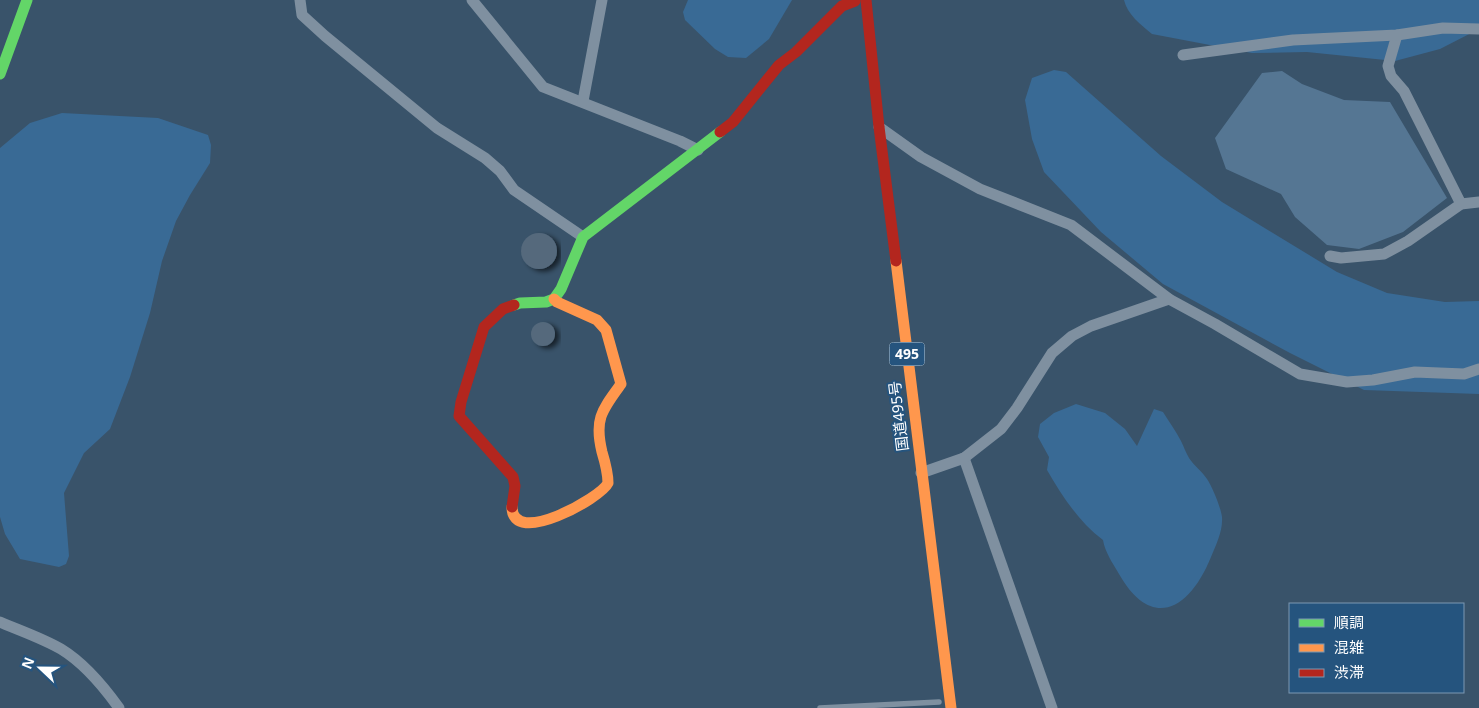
<svg xmlns="http://www.w3.org/2000/svg" width="1479" height="708" viewBox="0 0 1479 708" font-family="'Noto Sans','Noto Sans JP',sans-serif">
  <style>
    .green { fill: #396a95 }
    .water { fill: #557693 }
    .building { fill: #54697c; filter: url(#shadow) }
    .lines { fill: none; stroke-linecap: round; stroke-linejoin: round }
    .lane { stroke: #7f90a0; stroke-width: 5.5 }
    .street { stroke: #7f90a0; stroke-width: 11 }
    .fast { stroke: #63d668; stroke-width: 11 }
    .slow { stroke: #ff974d; stroke-width: 11 }
    .jam { stroke: #b3261e; stroke-width: 11 }
    .labels { text-anchor: middle; stroke-width: 4; stroke-linejoin: round; paint-order: stroke }
    .shield { fill: #25547e; stroke: #beccd8; stroke-width: 1 }
    .shield-label { font-size: 14px; font-weight: bold; fill: #fff }
    .street-label { font-size: 15px; fill: #fff; stroke: #25547e }
  </style>
  <defs>
    <filter id="shadow"><feDropShadow dx="4.5" dy="2.5" stdDeviation="2.5" flood-color="#0009"/></filter>
  </defs>
  <rect width="100%" height="100%" fill="#39536a"/>
  <g class="green">
    <polygon points="688,0 792,0 769,39 746,58 728,57 715,49 685,20 683,12"/>
    <path d="M1124 0H1479V29L1440 49 1395 61 1307 52 1252 53 1152 34C1141 25 1127 14 1124 0Z"/>
    <polygon points="1054,70 1066,72 1161,156 1222,202 1337,272 1387,293 1445,302 1479,301 1479,394 1364,390 1290,353 1163,284 1101,232 1044,172 1032,139 1025,100 1032,78"/>
    <polygon points="62,113 158,118 208,135 211,145 210,163 190,195 176,221 162,261 150,313 130,377 110,429 84,453 64,493 69,556 66,564 59,567 20,559 5,534 0,517 0,148 30,123"/>
    <path d="M1076 404 1105 413 1125 429 1137 446 1154 409 1163 412C1169 422 1176 431 1181 441 1184 447 1186 453 1189 458 1194 466 1202 471 1207 479 1212 486 1221 508 1222 517 1223 531 1216 545 1211 557 1190 609 1152 632 1119 574 1112 562 1105 552 1103 540 1079 522 1062 496 1047 470L1049 457 1038 437 1040 424 1054 413Z"/>
  </g>
  <polygon class="water" points="1282,71 1302,84 1344,100 1390,102 1447,198 1403,232 1359,249 1327,245 1295,217 1281,194 1226,169 1215,138 1262,73"/>
  <g class="building">
    <circle cx="539" cy="251" r="18"/>
    <circle cx="543" cy="334" r="12"/>
  </g>
  <g class="lines">
    <polyline class="lane" points="820,708 939,702"/>
    <g class="street">
      <polyline points="300,0 302,15 325,36 437,128 485,158 500,171 514,190 583,237"/>
      <polyline points="472,0 543,87 680,141 698,150"/>
      <polyline points="1397,35 1388,66 1391,76 1404,91 1461,204"/>
      <polyline points="1183,55 1293,40 1397,35 1443,28 1479,29"/>
      <polyline points="583,101 602,0"/>
      <polyline points="879,127 921,157 980,189 1071,225 1169,299 1215,324 1300,374 1347,382 1373,380 1415,372 1464,374 1479,369"/>
      <polyline points="1330,256 1341,258 1384,254 1408,241 1461,204 1479,202"/>
      <polyline points="964,458 1052,708"/>
      <polyline points="921,473 964,458 1001,429 1017,408 1052,353 1072,336 1091,326 1169,299"/>
      <path d="M0 622C21 631 42 638 61 649 84 663 104 687 119 708"/>
    </g>
    <g class="fast">
      <polyline points="0,74 27,0"/>
      <polyline points="514,305 520,303 546,302 554,299 561,289 583,237 720,132"/>
    </g>
    <g class="slow">
      <polyline points="896,261 951,708"/>
      <path d="M512 507C512 548 601 498 608 483 608 473 605 462 602 452 594 419 602 410 621 384L606 330 597 320 557 302 554 299"/>
    </g>
    <g class="jam">
      <polyline points="866,0 879,127 896,261"/>
      <polyline points="720,132 733,122 779,65 796,52 842,6 855,1"/>
      <polyline points="512,507 515,486 513,477 459,416 461,402 484,327 503,309 514,305"/>
    </g>
  </g>
  <g class="labels">
    <rect class="shield" x="889.5" y="342.5" width="35" height="23" rx="4"/>
    <g class="shield-label">
      <text x="907" y="359">495</text>
    </g>
    <g class="street-label">
      <text transform="translate(899 416) rotate(-97)" y="5">国道495号</text>
    </g>
  </g>
  <rect x="1289" y="603" width="175" height="90" fill="#25547e" stroke="#7c98b2"/>
  <rect x="1299" y="619" width="25" height="8" fill="#63d668" stroke="#7c98b2"/>
  <text x="1334" y="628" font-size="15" fill="#ffffff">順調</text>
  <rect x="1299" y="644" width="25" height="8" fill="#ff974d" stroke="#7c98b2"/>
  <text x="1334" y="653" font-size="15" fill="#ffffff">混雑</text>
  <rect x="1299" y="669" width="25" height="8" fill="#b3261e" stroke="#7c98b2"/>
  <text x="1334" y="678" font-size="15" fill="#ffffff">渋滞</text>
  <g transform="translate(40 668) rotate(292)" stroke="#25547e" stroke-width="4" paint-order="stroke">
  <path d="M0-4L9 19L0 12L-9 19Z" fill="#ffffff"/>
  <text y="-8" font-size="14" font-weight="bold" text-anchor="middle" fill="#ffffff">N</text>
  </g>
</svg>
